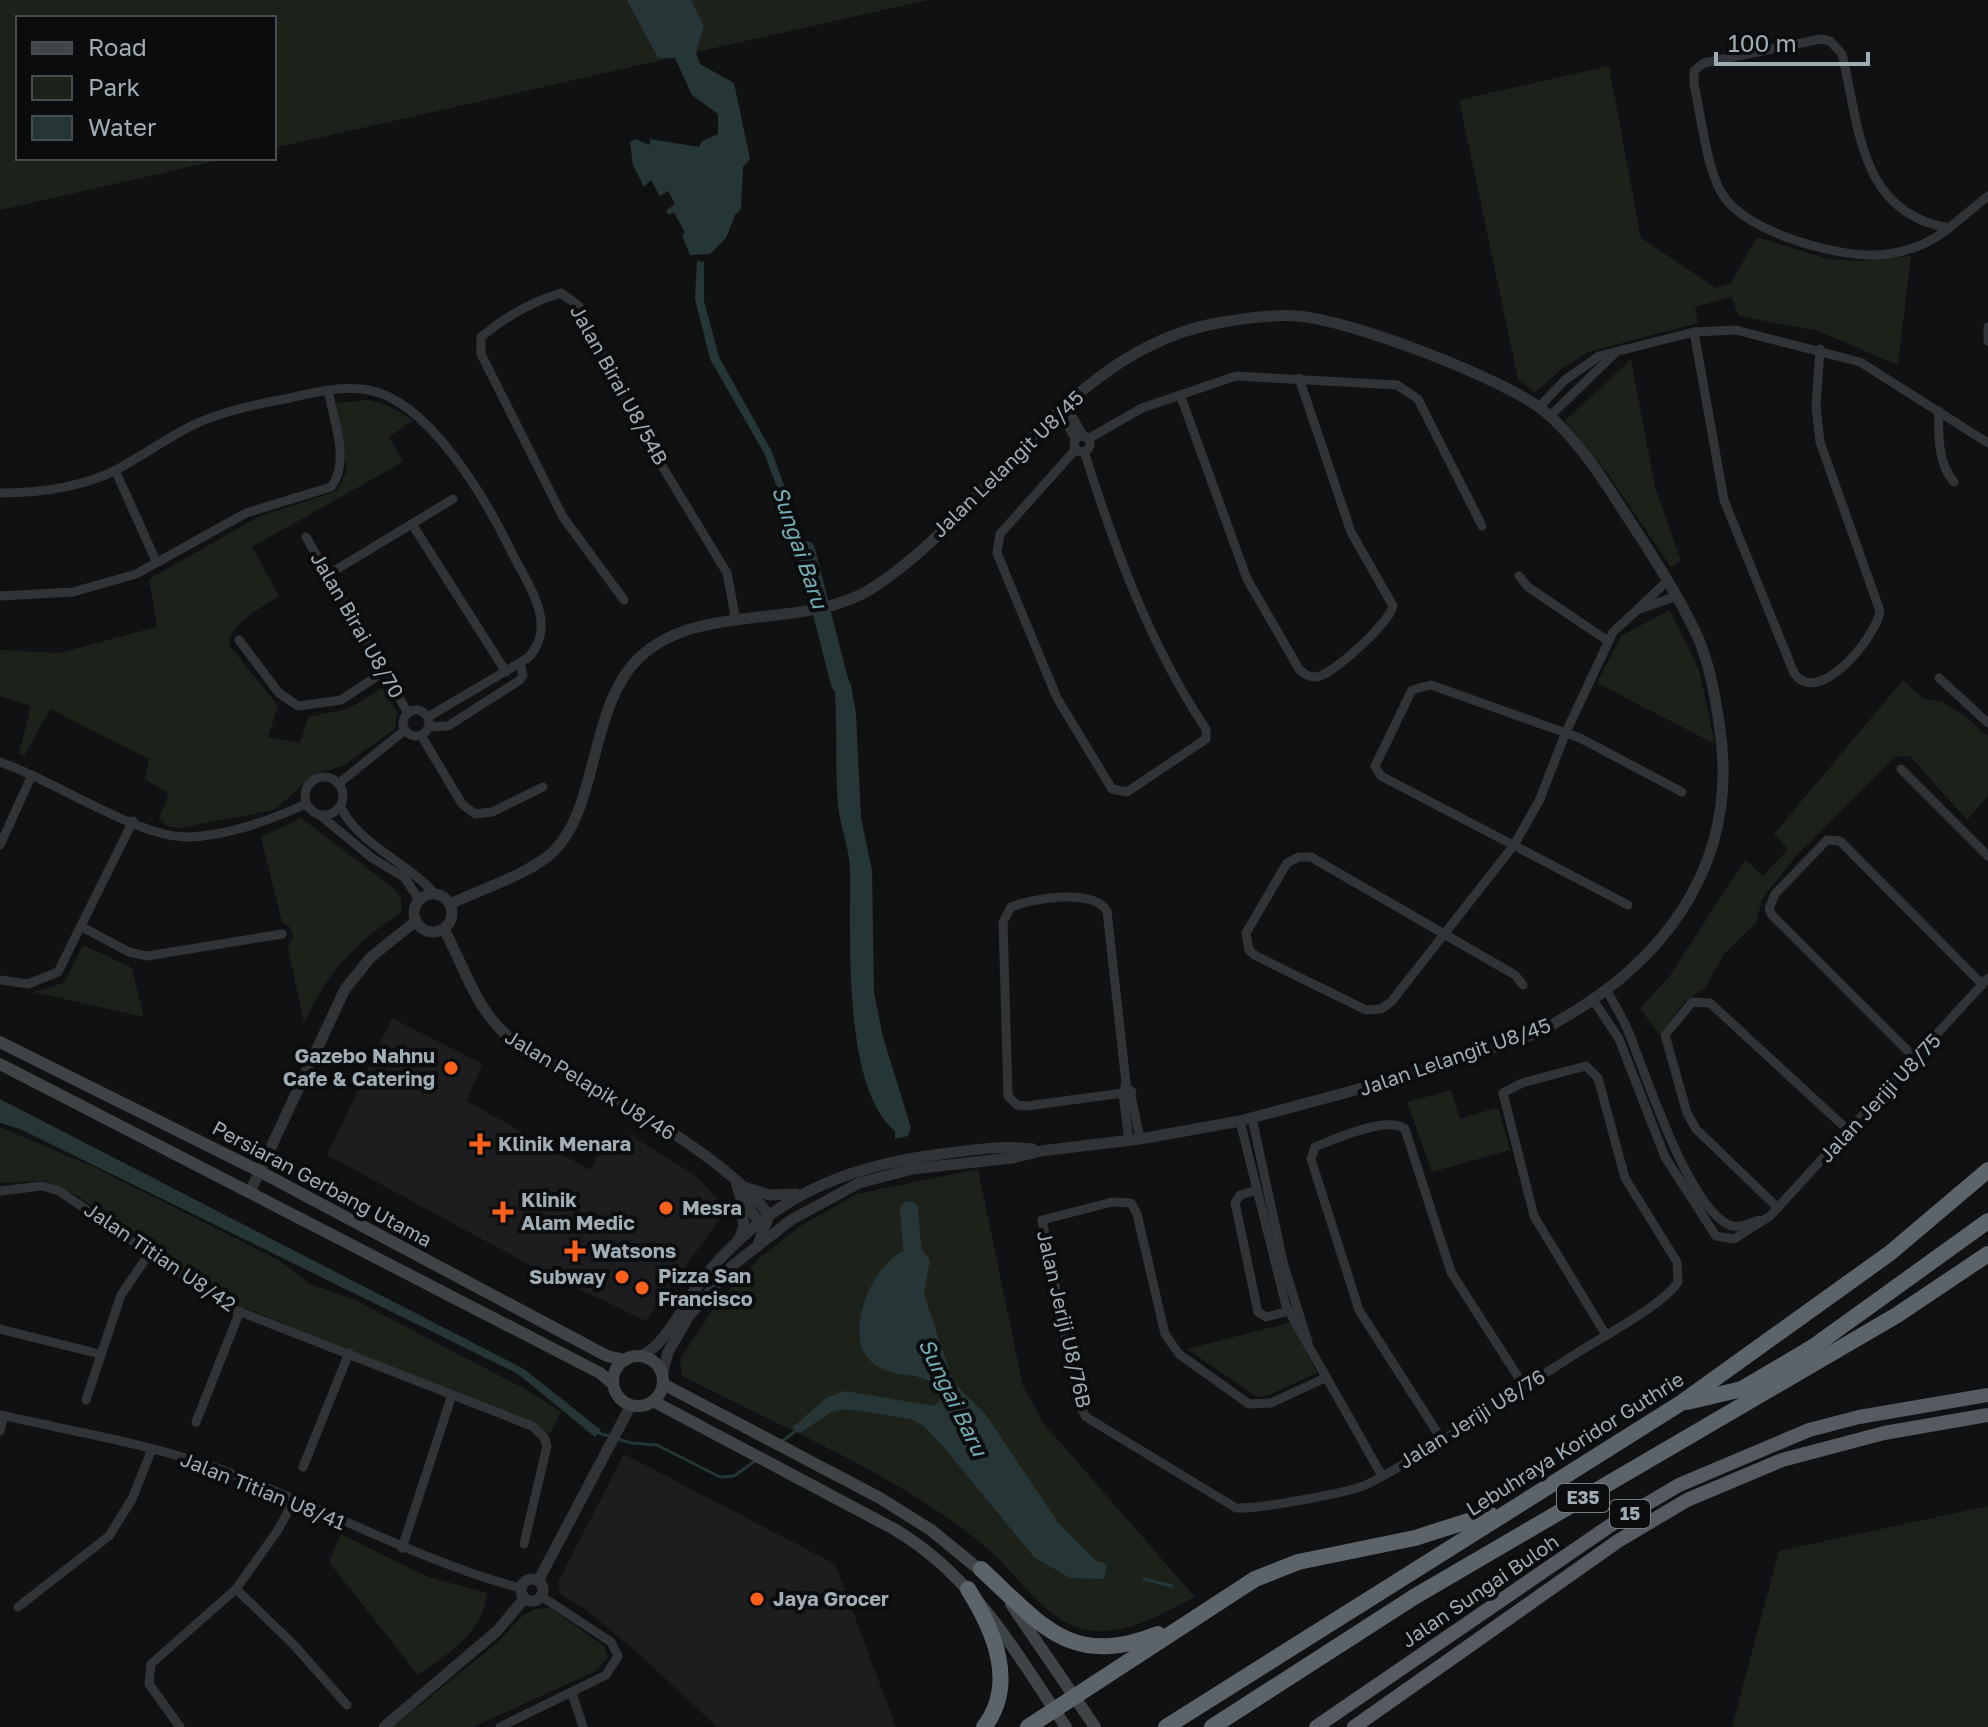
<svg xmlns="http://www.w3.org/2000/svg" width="1988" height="1727" viewBox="0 0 1988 1727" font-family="'Golos Text',sans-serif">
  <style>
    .built { fill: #1c1d1f }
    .green { fill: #1c221a }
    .water { fill: #263536 }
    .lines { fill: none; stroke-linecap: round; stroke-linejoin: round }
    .stream { stroke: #263536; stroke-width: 3 }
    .river { stroke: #263536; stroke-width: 18 }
    .minor { stroke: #313437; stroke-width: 9 }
    .tertiary { stroke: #313437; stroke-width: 11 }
    .secondary { stroke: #3f4447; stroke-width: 12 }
    .trunk { stroke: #555b60; stroke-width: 14 }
    .motorway { stroke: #5d6469; stroke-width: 16 }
    .poi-dot { fill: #ff601b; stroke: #0b0c0d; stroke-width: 3 }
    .labels { text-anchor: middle; stroke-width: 8; stroke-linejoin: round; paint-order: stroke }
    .shield { fill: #0b0c0d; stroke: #737d82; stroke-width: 2 }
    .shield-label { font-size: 18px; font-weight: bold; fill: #a0adb4 }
    .street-label { font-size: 20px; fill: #a0adb4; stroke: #0b0c0d }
    .poi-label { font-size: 20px; font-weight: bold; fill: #a0adb4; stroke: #0b0c0d; text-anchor: start }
    .water-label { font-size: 22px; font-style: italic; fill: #73acb3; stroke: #0b0c0d }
  </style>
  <rect width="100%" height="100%" fill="#101112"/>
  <g class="built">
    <polygon points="392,1018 482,1064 467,1101 590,1170 606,1140 630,1135 695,1175 727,1209 646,1321 537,1269 327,1155"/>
    <polygon points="624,1454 835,1564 896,1727 717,1727 640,1655 585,1609 561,1595 558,1582"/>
  </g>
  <g class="green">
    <polygon points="0,0 662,0 675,57 274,148 274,18 18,18 18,158 229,158 0,210"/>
    <polygon points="691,0 928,0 696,52 704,26"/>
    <polygon points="1609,66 1641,238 1716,288 1731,283 1757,237 1828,259 1860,261 1911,256 1898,365 1818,331 1739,316 1731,297 1695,307 1698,323 1588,352 1561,369 1535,393 1518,379 1459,100"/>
    <polygon points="1631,359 1655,487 1681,561 1671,567 1610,477 1565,421"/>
    <path d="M368 400 387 405 413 420 389 437 403 462 252 547 279 596C263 607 230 622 229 645L278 706 268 737 300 743 308 717 348 709 382 688 397 712 395 729 343 766 317 773 274 810 179 828 167 826 159 819 169 794 145 779 149 759 50 709 24 756 19 753 31 706 0 696V650L59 653 157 627 149 579 258 517 337 491 347 470 336 403Z"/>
    <polygon points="1670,610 1699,670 1715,744 1597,683 1621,636"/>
    <polygon points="1903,680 1922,698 1943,702 1965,716 1988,737 1988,796 1967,820 1910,756 1895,757 1796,856 1762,899 1756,923 1724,954 1705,988 1686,1000 1659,1035 1640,1008 1669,977 1745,860 1763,876 1788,849 1774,834"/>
    <path d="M301 818 395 889 401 898V912C353 945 329 970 304 1023L288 948 293 937 290 927 282 922 261 837Z"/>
    <polygon points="83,945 132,968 144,1017 33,992 64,983"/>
    <polygon points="1451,1090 1460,1119 1495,1108 1499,1110 1510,1150 1432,1172 1407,1102"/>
    <polygon points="0,1127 94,1167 279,1260 310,1284 355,1300 525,1389 561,1412 550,1433 233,1303 204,1287 76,1195 44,1181 0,1183"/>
    <path d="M978 1169 1023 1386 1044 1424 1195 1597C1162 1613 1126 1637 1087 1630 1045 1622 1019 1576 989 1550 908 1479 779 1426 682 1376L680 1359 720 1299 761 1257 800 1226 857 1194Z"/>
    <polygon points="1292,1322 1317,1373 1269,1395 1257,1397 1187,1349"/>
    <polygon points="1988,1506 1988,1727 1732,1727 1779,1551"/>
    <path d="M341 1534 428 1577 487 1593C483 1632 450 1653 418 1675L329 1562Z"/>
    <polygon points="550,1608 604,1646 608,1657 596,1671 473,1727 393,1727 498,1642 520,1618 534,1609"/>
  </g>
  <g class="water">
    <polygon points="627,0 691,0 704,26 696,52 700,64 734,83 750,159 743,167 741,209 735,215 726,238 710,254 690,255 682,235 685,233 674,212 669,215 666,211 675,204 668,191 660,196 651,180 644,187 633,165 630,142 635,139 650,145 650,139 699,147 702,141 718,134 718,114 692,95 675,58 658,58"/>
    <polygon points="697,261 704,262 704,301 719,357 771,450 816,572 810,574 764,453 710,359 695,299"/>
    <path d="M840 661 851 685 856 714 861 818 872 870 874 992 883 1037 911 1128 908 1136 895 1139V1131C842 1088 851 935 850 871 850 849 840 827 838 805 834 758 839 710 832 664Z"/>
    <polygon points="0,1099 524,1369 601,1430 595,1437 518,1374 20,1129 0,1123"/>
    <path d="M920 1248 930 1260 924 1294 953 1382 986 1415 1059 1524 1095 1560 1107 1564 1104 1579 1070 1578 1034 1557 942 1445 924 1426 911 1419 847 1409 831 1412 800 1433 792 1428 826 1398 845 1391 934 1406 943 1398C933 1370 907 1379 885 1370 843 1354 861 1297 880 1272 892 1256 900 1249 920 1248Z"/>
  </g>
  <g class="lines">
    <g class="stream">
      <polyline points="596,1432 631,1443 657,1445 720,1477 734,1476 755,1461"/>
      <polyline points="781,1442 797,1430"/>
      <polyline points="1144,1579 1172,1586"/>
    </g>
    <g class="river">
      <polyline points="806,550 840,684"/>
      <polyline points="909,1210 914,1271"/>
    </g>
    <g class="minor">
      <path d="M1821 39 1830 41 1842 54C1860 128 1859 213 1949 228 1928 245 1903 254 1875 255 1832 256 1743 231 1721 192 1706 165 1701 115 1694 84V71L1704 63Z"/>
      <polyline points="1949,228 1988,196"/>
      <polyline points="1988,327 1988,341"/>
      <path d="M1694 332 1724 500 1794 673C1819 709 1877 635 1880 611L1820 442 1816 406 1820 349"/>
      <path d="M1181 397 1247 579 1299 669C1304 674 1308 677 1316 677 1333 675 1390 622 1393 606L1351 532 1299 378"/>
      <polyline points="1065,404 1084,437"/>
      <polyline points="1539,407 1565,380 1599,356 1694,332 1736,330 1860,362 1988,443"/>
      <polyline points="1059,410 1076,440"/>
      <path d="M1939 411C1938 434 1938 465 1954 482"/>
      <polyline points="1550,416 1616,352"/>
      <circle cx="1082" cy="444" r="8"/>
      <polyline points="1088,439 1142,408 1236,376 1397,385 1418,399 1482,526"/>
      <path d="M1076 449 1000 534 997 553 1057 698 1112 789 1127 792 1206 739V729C1149 644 1115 549 1084 451"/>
      <polyline points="115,470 156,561"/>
      <path d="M0 493C40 493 81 488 118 469 143 455 166 439 191 426 220 412 253 405 284 399 312 393 340 385 368 390 429 400 487 501 512 553 528 585 559 625 528 658L428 717"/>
      <polyline points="412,524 506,672"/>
      <polyline points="306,537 408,713"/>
      <polyline points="329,574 453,499"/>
      <polyline points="1519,576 1528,587 1608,641"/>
      <path d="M0 596 73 592 136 574 246 513 331 487C351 462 333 419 328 390"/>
      <path d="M624 600 563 517 481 354V337C505 317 531 302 561 293L579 306 642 433 727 573 736 621"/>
      <polyline points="1637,610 1668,580"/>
      <polyline points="239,640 279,693 298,706 341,700 385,671"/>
      <polyline points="1939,678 1988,723"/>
      <circle cx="416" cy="723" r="13"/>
      <polyline points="429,727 448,726 520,680 523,675 520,663"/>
      <polyline points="421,735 462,804 475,814 492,812 543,787"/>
      <path d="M0 762C52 779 138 838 188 837 228 836 270 820 306 804"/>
      <polyline points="1901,769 1988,856"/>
      <circle cx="324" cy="796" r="19"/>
      <polyline points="338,784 405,730"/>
      <path d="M340 806C359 845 405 860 435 894"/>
      <polyline points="320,815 372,858 405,878 419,900"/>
      <polyline points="0,845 32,775"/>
      <polyline points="1628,905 1381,776 1375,766 1412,690 1431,685 1580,738 1682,792"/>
      <polyline points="82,927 129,952 147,956 282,934"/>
      <polyline points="0,980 28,984 58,972 133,821"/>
      <polyline points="1523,985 1515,975 1311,857 1299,857 1287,863 1246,933 1249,950 1256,956 1366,1010 1381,1009 1391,1002 1514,845 1539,801 1566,732 1613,632 1637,610 1677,596"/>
      <path d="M1606 989C1614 1004 1623 1018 1629 1033 1646 1075 1688 1206 1729 1225 1739 1229 1749 1223 1759 1220"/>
      <polyline points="1592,998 1619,1039 1665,1157 1716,1236 1734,1239 1770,1216 1988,978"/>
      <polyline points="1917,1060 1772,915 1769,909 1775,894 1827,840 1840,841 1982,984"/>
      <polyline points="1130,1090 1140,1139"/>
      <polyline points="1252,1118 1284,1266 1308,1342"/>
      <polyline points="1240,1121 1286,1306 1381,1474"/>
      <path d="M1129 1141 1123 1093 1126 1083 1107 911C1093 888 1033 898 1011 907L1003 922 1008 1096 1017 1105 1027 1106 1123 1093 1132 1092"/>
      <polyline points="1257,1190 1240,1195 1235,1203 1258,1312 1266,1317 1289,1311"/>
      <polyline points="0,1191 42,1186 59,1191 233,1309 532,1426 544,1437 547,1446 524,1544"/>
      <polyline points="1778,1208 1696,1129 1687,1113 1665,1035 1692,1002 1710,1003 1850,1132"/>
      <polyline points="0,1329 100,1354"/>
      <path d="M1325 1378 1271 1403 1249 1404 1179 1354 1165 1334 1137 1214 1131 1203 1112 1202 1042 1220 1079 1405 1086 1417 1236 1508C1257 1509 1350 1493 1368 1484 1439 1447 1505 1398 1574 1355 1600 1338 1662 1306 1678 1282L1677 1262 1625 1178 1598 1078 1586 1066 1522 1083 1503 1093 1534 1216 1606 1335"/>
      <polyline points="86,1400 121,1295 149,1254"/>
      <path d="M0 1415C71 1431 145 1443 214 1467 318 1504 413 1559 520 1588"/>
      <polyline points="196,1422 240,1311"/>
      <polyline points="0,1431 4,1416"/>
      <path d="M1442 1440 1359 1310 1311 1159 1315 1147C1334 1139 1388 1115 1405 1129L1451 1272 1524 1386"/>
      <polyline points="303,1467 349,1353"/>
      <polyline points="402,1548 452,1395"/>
      <polyline points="236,1589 293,1644 347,1705"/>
      <polyline points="18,1607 109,1536 132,1499 152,1449"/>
      <polyline points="572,1693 583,1727"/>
      <polyline points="180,1727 149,1684 151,1664 236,1589 278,1530 294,1500"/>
      <polyline points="500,1727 606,1675 618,1656 611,1642 541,1596"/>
    </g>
    <g class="tertiary">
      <circle cx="433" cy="913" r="19"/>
      <path d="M450 904C479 890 532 873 554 851 599 806 589 706 639 658 697 601 803 631 871 589 992 512 1062 355 1212 324 1239 319 1270 314 1297 316 1351 320 1503 378 1544 411 1584 444 1613 496 1641 538 1662 571 1683 604 1699 640 1710 666 1715 695 1719 723 1743 869 1658 973 1532 1035L1389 1081 1240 1121 1140 1139 1041 1151 1012 1158 912 1169 859 1183 791 1220 732 1266 689 1316 668 1352 662 1376"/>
      <path d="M444 929C467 972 477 1016 519 1045 592 1086 720 1149 769 1215L759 1242"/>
      <polyline points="736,1181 740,1196 759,1222 767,1221"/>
      <polyline points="747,1188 770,1195 796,1194"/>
      <polyline points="251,1190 345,989 371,957 416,921"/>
      <polyline points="739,1239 744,1227 741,1201"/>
      <path d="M640 1356C665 1348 687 1298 704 1277 768 1199 843 1166 941 1154 972 1150 1002 1145 1033 1149"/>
      <circle cx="532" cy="1590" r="11"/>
      <polyline points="538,1581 631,1405"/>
      <polyline points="384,1727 497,1631 524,1599"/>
    </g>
    <g class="secondary">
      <polyline points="0,1042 259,1171 607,1356 625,1360"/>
      <polyline points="0,1064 600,1373 613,1384"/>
      <circle cx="638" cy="1381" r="25"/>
      <polyline points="663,1384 880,1498 931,1530 986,1575"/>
      <path d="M653 1401 894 1529C974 1576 1016 1653 1066 1727"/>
      <polyline points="1011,1604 1095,1727"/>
    </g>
    <g class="trunk">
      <polyline points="1316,1727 1611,1525 1679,1485 1809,1430 1859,1417 1988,1395"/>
      <polyline points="1354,1727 1618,1541 1687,1500 1782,1460 1884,1433 1988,1415"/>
    </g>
    <g class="motorway">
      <polyline points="1687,1402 1742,1389 1813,1347 1988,1221"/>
      <path d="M981 1569C1041 1624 1070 1669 1158 1634"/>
      <path d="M968 1589C993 1629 1018 1683 984 1727"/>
      <polyline points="1028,1727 1255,1579 1298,1562 1415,1538 1490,1514"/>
      <polyline points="1166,1727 1681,1403 1890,1253 1988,1170"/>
      <polyline points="1212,1727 1414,1597 1897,1315 1988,1254"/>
    </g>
  </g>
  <g class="poi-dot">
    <circle cx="451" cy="1068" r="8"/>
    <path d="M476 1132h8v8h8v8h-8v8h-8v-8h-8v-8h8z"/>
    <circle cx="666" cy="1208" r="8"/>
    <path d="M499 1200h8v8h8v8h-8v8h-8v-8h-8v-8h8z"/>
    <path d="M571 1239h8v8h8v8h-8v8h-8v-8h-8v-8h8z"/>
    <circle cx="622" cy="1277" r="8"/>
    <circle cx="642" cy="1288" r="8"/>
    <circle cx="757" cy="1599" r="8"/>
  </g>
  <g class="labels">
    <g class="shield">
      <rect x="1557" y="1484" width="52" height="28" rx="6"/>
      <rect x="1610" y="1500" width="40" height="28" rx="6"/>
    </g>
    <g class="shield-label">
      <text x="1583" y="1504">E35</text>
      <text x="1630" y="1520">15</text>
    </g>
    <g class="street-label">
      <text transform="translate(619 385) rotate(61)" y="7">Jalan Birai U8/54B</text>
      <text transform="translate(1008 464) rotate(-44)" y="7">Jalan Lelangit U8/45</text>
      <text transform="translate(357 625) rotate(60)" y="7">Jalan Birai U8/70</text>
      <text transform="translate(1455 1057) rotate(-19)" y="7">Jalan Lelangit U8/45</text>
      <text transform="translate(590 1085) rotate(31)" y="7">Jalan Pelapik U8/46</text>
      <text transform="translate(1880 1098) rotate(-47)" y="7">Jalan Jeriji U8/75</text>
      <text transform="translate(322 1184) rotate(28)" y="7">Persiaran Gerbang Utama</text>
      <text transform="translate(160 1257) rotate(34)" y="7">Jalan Titian U8/42</text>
      <text transform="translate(1064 1319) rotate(77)" y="7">Jalan Jeriji U8/76B</text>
      <text transform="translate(1472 1419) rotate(-32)" y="7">Jalan Jeriji U8/76</text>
      <text transform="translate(1575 1444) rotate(-32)" y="7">Lebuhraya Koridor Guthrie</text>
      <text transform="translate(263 1491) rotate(22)" y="7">Jalan Titian U8/41</text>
      <text transform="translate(1480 1591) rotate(-34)" y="7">Jalan Sungai Buloh</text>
    </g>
    <g class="poi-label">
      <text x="435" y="1063" text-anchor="end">Gazebo Nahnu<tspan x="435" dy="23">Cafe &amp; Catering</tspan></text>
      <text x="498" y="1151">Klinik Menara</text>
      <text x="521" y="1207">Klinik<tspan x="521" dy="23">Alam Medic</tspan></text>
      <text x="682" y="1215">Mesra</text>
      <text x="591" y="1258">Watsons</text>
      <text x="658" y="1283">Pizza San<tspan x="658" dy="23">Francisco</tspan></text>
      <text x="606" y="1284" text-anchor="end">Subway</text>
      <text x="773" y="1606">Jaya Grocer</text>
    </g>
    <g class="water-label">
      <text transform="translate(800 547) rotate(71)" y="8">Sungai Baru</text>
      <text transform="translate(953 1397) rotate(64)" y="8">Sungai Baru</text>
    </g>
  </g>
  <rect x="16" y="16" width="260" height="144" fill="#0b0c0d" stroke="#474c50" stroke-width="2"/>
  <rect x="32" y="42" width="40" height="12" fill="#3f4447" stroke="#474c50" stroke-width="2"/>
  <text x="88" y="56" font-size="24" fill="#a0adb4">Road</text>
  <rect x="32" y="76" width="40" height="24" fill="#1c221a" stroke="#474c50" stroke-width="2"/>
  <text x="88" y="96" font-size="24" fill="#a0adb4">Park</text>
  <rect x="32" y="116" width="40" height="24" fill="#263536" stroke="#474c50" stroke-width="2"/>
  <text x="88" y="136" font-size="24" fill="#a0adb4">Water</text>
  <path d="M1716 52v12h152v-12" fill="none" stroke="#a0adb4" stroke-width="4"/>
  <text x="1728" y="52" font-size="24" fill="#a0adb4" stroke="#0b0c0d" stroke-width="6" paint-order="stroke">100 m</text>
</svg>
